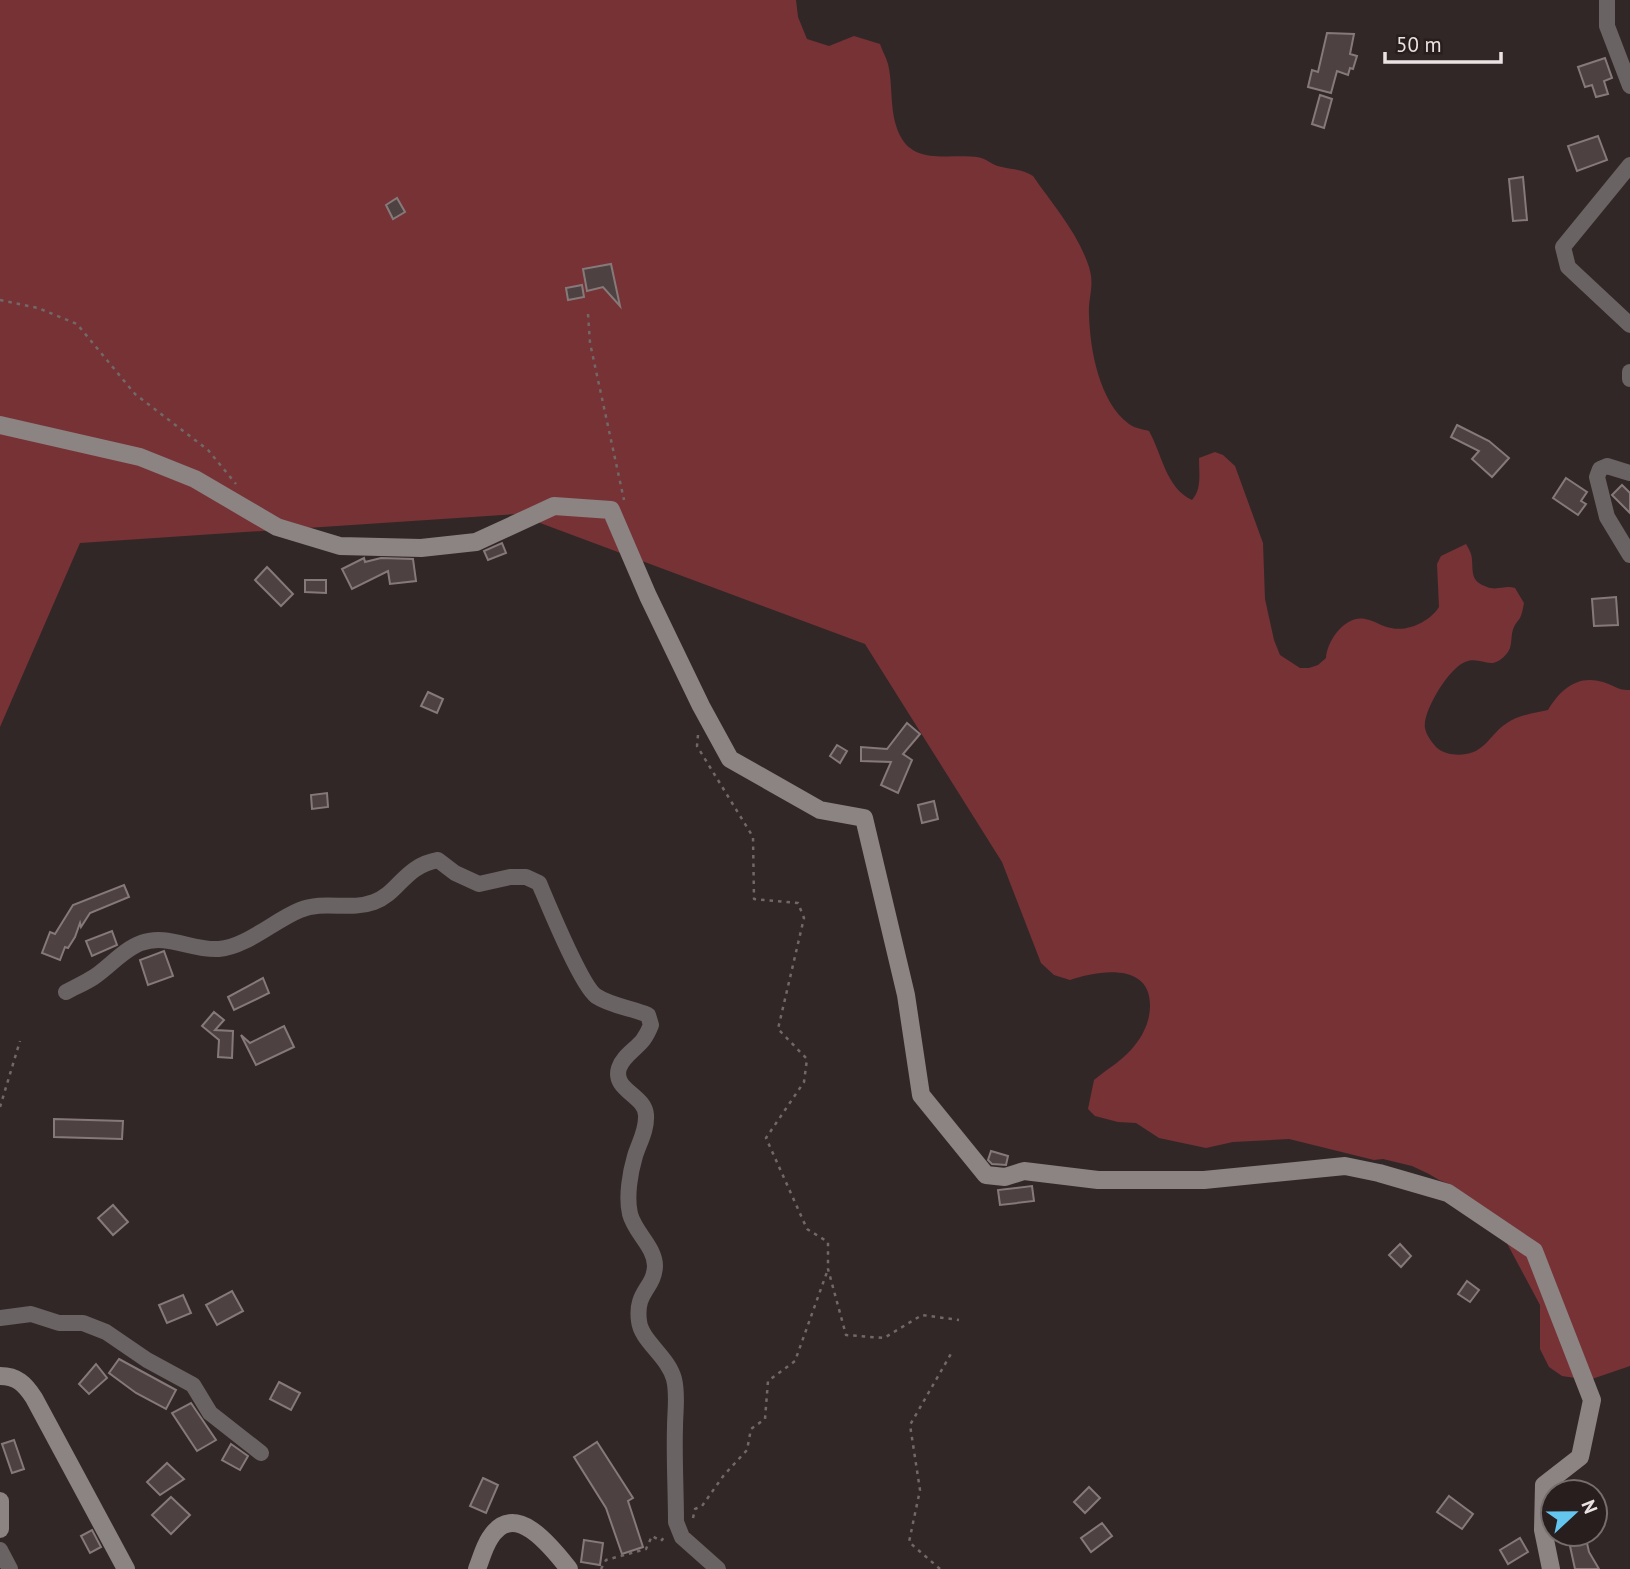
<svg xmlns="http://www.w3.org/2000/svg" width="1630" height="1569" viewBox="0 0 1630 1569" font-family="'PT Sans',sans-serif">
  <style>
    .green { fill: #773236 }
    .building { fill: #4d4141; stroke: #867979; stroke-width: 2 }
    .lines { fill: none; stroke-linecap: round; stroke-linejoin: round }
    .path { stroke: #726868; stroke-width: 2.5; stroke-dasharray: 3.5 5; stroke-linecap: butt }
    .street { stroke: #696363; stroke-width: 16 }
    .secondary { stroke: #8c8383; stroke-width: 18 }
  </style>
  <rect width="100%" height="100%" fill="#322727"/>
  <path class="green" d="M0 0H796L798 17 807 39 829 46 854 36 880 44C882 50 886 57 888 64 894 89 888 115 902 139 917 164 953 154 977 157 986 158 993 166 1002 167 1014 170 1022 169 1033 176 1053 205 1078 233 1089 267 1095 286 1088 297 1089 315 1090 349 1099 402 1129 424 1134 428 1142 429 1149 431 1162 454 1166 488 1192 500 1202 489 1199 473 1199 458L1215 452 1223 455 1235 466 1263 543 1265 599 1274 640 1280 655 1300 668H1309L1318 665 1326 658C1327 641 1345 615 1365 619 1374 620 1382 627 1391 628 1409 632 1430 621 1439 607L1437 564 1441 556 1466 544C1469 549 1472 554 1472 560 1473 574 1471 581 1487 587 1497 591 1505 585 1515 588L1524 603C1523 608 1522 614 1520 618 1518 621 1515 624 1514 627 1510 635 1513 645 1508 652 1491 674 1483 655 1465 662 1449 668 1422 712 1425 728 1426 735 1432 742 1436 747 1443 754 1456 756 1466 754 1486 751 1491 733 1507 723 1519 715 1534 713 1548 710 1560 690 1577 674 1603 682 1614 685 1618 691 1630 690V1366L1589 1380 1562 1376 1549 1367 1540 1349V1305L1494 1219 1452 1185 1439 1180 1429 1174 1412 1166 1383 1159 1374 1160 1289 1139 1233 1142 1206 1148 1159 1138 1136 1123 1118 1122 1095 1116 1088 1109 1094 1080C1107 1069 1125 1059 1135 1045 1144 1034 1150 1020 1150 1006 1151 962 1098 970 1070 980L1054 975 1041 963 1002 862 865 644 516 514 80 543 0 727Z"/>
  <g class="building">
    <polygon points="1327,33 1354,34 1350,54 1357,56 1353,69 1350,68 1348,75 1337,71 1331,93 1308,87 1312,70 1318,72"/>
    <polygon points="1605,58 1612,78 1604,81 1608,94 1596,97 1592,85 1585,87 1578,67"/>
    <polygon points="1320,95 1332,99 1324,128 1312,124"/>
    <polygon points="1598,136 1607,160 1577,171 1568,146"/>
    <polygon points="1523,177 1527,220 1513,221 1509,179"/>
    <polygon points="397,198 405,212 393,219 386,205"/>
    <polygon points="611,264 620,306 603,287 587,291 583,269"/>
    <polygon points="582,285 584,297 568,300 566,288"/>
    <polygon points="1457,425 1489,441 1509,458 1492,477 1472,459 1479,451 1451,437"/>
    <polygon points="1566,478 1587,492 1581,501 1586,504 1578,515 1553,498"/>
    <polygon points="1622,485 1630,493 1630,513 1612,495"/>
    <polygon points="502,543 506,553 488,560 484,551"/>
    <polygon points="364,558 365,562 381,558 413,559 416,581 390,584 388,571 352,589 342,569"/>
    <polygon points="267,567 293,594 281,606 255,580"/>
    <polygon points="305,580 326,580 326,593 305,592"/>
    <polygon points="1616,597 1618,625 1594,626 1592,599"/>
    <polygon points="428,692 443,699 437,713 421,706"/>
    <polygon points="907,723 920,734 903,754 912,760 898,793 881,785 891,762 861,761 861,747 887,749"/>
    <polygon points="837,745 847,751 840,763 830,756"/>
    <polygon points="327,793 328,807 312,809 311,795"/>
    <polygon points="934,801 938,819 922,823 918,805"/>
    <polygon points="124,885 129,897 90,913 81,927 80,923 75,937 68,948 65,947 60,960 42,953 50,932 55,934 73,905"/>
    <polygon points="112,931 117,945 92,956 86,941"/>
    <polygon points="164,951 173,976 148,985 140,960"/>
    <polygon points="263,978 269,993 234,1010 228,997"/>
    <polygon points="214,1012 224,1020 215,1030 233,1031 232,1058 218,1057 219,1040 202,1026"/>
    <polygon points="284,1026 294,1047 256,1065 241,1035 250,1043"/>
    <polygon points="54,1119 123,1121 122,1139 54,1137"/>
    <polygon points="991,1151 1008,1156 1006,1165 992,1164 988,1160"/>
    <polygon points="1032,1186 1034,1201 1000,1205 998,1190"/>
    <polygon points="113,1205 128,1222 113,1235 98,1218"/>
    <polygon points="1400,1244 1411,1256 1401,1267 1389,1255"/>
    <polygon points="1467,1281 1479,1290 1470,1302 1458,1294"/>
    <polygon points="232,1291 243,1311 217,1325 206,1305"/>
    <polygon points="183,1295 191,1313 167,1323 159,1305"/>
    <polygon points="119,1359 176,1390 166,1409 136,1393 109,1373"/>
    <polygon points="96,1364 107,1378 89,1394 79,1384"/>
    <polygon points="279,1382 300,1393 291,1410 270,1399"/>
    <polygon points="191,1403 216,1440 197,1451 172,1413"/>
    <polygon points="14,1440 24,1469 12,1473 2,1444"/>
    <polygon points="597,1442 633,1498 628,1501 643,1547 622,1554 606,1508 574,1457"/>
    <polygon points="231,1444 248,1456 240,1470 222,1460"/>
    <polygon points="167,1463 184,1479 160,1495 147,1482"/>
    <polygon points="483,1478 498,1485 486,1513 470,1506"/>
    <polygon points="1089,1487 1100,1498 1085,1513 1074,1502"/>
    <polygon points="1449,1496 1473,1514 1462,1529 1437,1512"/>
    <polygon points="171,1497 190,1515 171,1534 152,1515"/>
    <polygon points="1102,1523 1112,1536 1091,1552 1081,1538"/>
    <polygon points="92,1530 101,1547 90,1553 81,1536"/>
    <polygon points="1520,1538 1528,1552 1508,1564 1500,1550"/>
    <polygon points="584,1540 603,1543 600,1565 581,1562"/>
    <polygon points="1587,1543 1589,1552 1599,1569 1575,1569 1570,1546"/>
  </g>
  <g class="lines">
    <g class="path">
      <polyline points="0,300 38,308 77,324 135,394 208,450 236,484"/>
      <polyline points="588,314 590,343 624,500"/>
      <polyline points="698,735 697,746 753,837 754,899 798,903 804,918 778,1029 807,1059 804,1082 766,1138 807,1229 828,1242 828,1269 846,1335 884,1338 922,1315 959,1320"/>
      <polyline points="0,1107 20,1041"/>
      <polyline points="693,1518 695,1509 702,1506 724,1475 747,1450 751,1429 765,1419 768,1381 795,1361 827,1272"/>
      <polyline points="601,1569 606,1560 646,1549 652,1536 661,1541 666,1535"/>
      <polyline points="940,1569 909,1542 920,1490 910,1425 952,1352"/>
    </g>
    <g class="street">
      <polyline points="1607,0 1607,26 1630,86"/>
      <polyline points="1630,165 1563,247 1568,267 1630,325"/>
      <polyline points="1630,372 1630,379"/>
      <polyline points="1630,473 1607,466 1600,469 1597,477 1607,517 1630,555"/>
      <path d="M66 992C75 987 85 983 94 977 109 967 124 949 141 943 167 933 192 951 219 949 246 947 275 920 300 910 324 900 350 911 374 902 399 893 404 866 438 860L455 873 479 884 510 877H526L539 883C548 904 581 985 596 996 611 1006 632 1008 648 1015L651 1025C649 1030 646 1036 643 1040 636 1049 623 1056 619 1068 612 1090 645 1095 646 1115 647 1130 639 1143 635 1156 630 1173 626 1197 630 1214 635 1233 655 1247 655 1266 654 1289 635 1291 639 1321 641 1341 668 1356 674 1379 678 1395 675 1411 675 1427 674 1459 676 1491 676 1522L682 1537 718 1569"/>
      <polyline points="0,1318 31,1314 59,1323 83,1323 106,1332 147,1360 193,1385 210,1413 261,1453"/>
      <polyline points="0,1550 10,1569"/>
    </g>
    <g class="secondary">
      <polyline points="0,425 140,457 195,479 277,527 340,546 421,548 476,542 554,506 611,510 648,596 701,706 730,759 820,810 864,818 906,995 921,1095 986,1175 1005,1177 1024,1171 1098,1180 1204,1180 1345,1166 1379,1173 1448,1193 1534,1251 1592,1400 1580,1457 1544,1485 1543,1530 1551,1569"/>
      <path d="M0 1376C17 1376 25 1384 34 1398L126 1569"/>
      <polyline points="0,1501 0,1529"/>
      <path d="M477 1569C481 1559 484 1547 490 1538 515 1498 553 1549 569 1569"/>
    </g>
  </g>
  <g transform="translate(1574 1513) rotate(68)"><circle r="33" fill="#281e1e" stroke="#766d6d" stroke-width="2"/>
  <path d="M0-5L12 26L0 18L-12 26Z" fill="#64c5ee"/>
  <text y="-10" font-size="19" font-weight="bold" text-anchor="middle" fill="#ebe3e3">N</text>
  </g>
  <path d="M1385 52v10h116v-10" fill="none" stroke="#ebe3e3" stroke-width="3.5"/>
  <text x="1396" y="52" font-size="21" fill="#ebe3e3" stroke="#281e1e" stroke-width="5" paint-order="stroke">50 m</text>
</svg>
